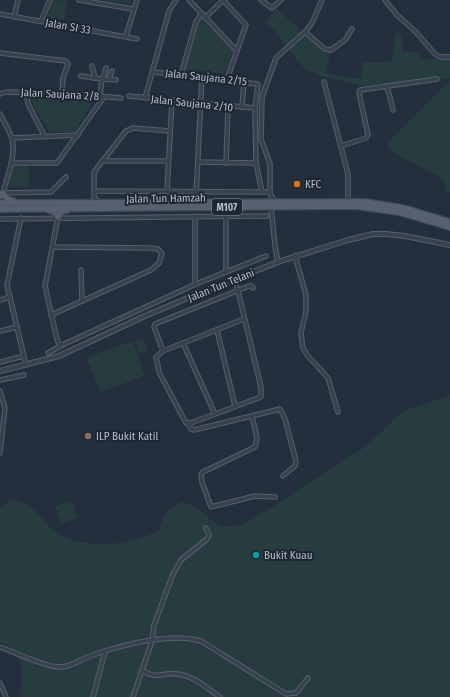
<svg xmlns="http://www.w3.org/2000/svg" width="450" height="697" viewBox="0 0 450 697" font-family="'Fira Sans Condensed',sans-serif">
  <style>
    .green { fill: #263c3f }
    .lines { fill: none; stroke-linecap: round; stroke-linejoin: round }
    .minor-casing { stroke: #565f6c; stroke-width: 5.5 }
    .tertiary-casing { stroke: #565f6c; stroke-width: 6 }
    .primary-casing { stroke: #414a57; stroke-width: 8 }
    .minor { stroke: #38414e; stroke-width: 3.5 }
    .tertiary { stroke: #38414e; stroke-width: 4 }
    .primary { stroke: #56606e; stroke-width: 5.5 }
    .food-dot { fill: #e8710a; stroke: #1d2633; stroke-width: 1.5 }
    .education-dot { fill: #8d6e63; stroke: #1d2633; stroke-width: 1.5 }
    .culture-dot { fill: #0f9aa8; stroke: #1d2633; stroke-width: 1.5 }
    .labels { text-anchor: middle; stroke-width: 4; stroke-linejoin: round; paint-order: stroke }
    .shield { fill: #1d2633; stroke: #878f9c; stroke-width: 1 }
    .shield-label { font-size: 10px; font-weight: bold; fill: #b4bcc9 }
    .street-label { font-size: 11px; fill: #b4bcc9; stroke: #1d2633 }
    .poi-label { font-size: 11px; fill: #b4bcc9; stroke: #1d2633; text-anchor: start }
  </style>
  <rect width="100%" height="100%" fill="#242f3e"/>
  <g class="green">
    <polygon points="53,0 67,1 64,20 46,18"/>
    <polygon points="101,0 132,0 130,4"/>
    <polygon points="277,9 324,51 331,52 325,73 360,79 363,62 376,63 391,61 396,32 402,34 403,52 420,52 422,59 450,59 450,78 363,86 321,76 306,70 266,21"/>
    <polygon points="200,18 233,50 225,74 184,69"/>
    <polygon points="450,80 450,192 446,192 443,179 393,152 386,144"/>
    <polygon points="29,95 96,97 75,132 49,132 30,99"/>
    <polygon points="13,166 29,166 29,187 7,187"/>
    <polygon points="143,338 148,351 139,354 135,341"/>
    <polygon points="133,341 145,376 100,392 87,357"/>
    <path d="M450 395V697H20C22 673 27 653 0 642V508C3 505 7 502 10 501 29 494 46 529 61 536 94 549 127 546 158 531 163 515 167 510 182 502 203 506 209 524 223 526 230 528 239 525 245 524L365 447 404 411Z"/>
    <polygon points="72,501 78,518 61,523 55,506"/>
  </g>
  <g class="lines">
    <g class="minor-casing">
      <g id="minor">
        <polyline points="79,0 133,9"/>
        <polyline points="189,0 236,50"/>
        <polyline points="223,0 246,25 227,79"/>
        <polyline points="261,0 272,8 281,0"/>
        <polyline points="385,0 397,15 415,31 435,54 440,57 450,57"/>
        <polyline points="0,14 137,39"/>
        <polyline points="14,17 18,0"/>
        <polyline points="205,18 223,0"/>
        <polyline points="41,21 50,0"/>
        <polyline points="305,32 325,49 331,50 345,40 352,29"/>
        <polyline points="126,36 137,0"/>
        <polyline points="0,53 66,61 68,64 63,78 62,93"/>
        <polyline points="92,66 95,78"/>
        <polyline points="153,72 258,84 255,108 256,163 262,192"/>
        <polyline points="181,75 196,22 201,14"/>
        <polyline points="81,76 102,79 100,96"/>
        <polyline points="102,79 116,80"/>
        <polyline points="103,79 106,68"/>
        <polyline points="109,79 112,71"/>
        <polyline points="324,82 348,174 348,202"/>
        <polyline points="387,86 393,110"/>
        <polyline points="26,92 28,104 45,137"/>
        <polyline points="0,94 6,92 62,93 121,98"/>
        <polyline points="129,96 255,108"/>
        <polyline points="145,98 169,11 176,0"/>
        <polyline points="242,107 244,81"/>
        <path d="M0 114C4 122 10 131 12 139 17 160 3 183 1 204"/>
        <polyline points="12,138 78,135"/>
        <polyline points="341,146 366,138 368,135 359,93 360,90 437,79"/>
        <polyline points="102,161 168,161"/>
        <polyline points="198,162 256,163"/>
        <polyline points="11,163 57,163 104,97"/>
        <polyline points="226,163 228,107"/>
        <polyline points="94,191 270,192"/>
        <polyline points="167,192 172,101"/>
        <polyline points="3,193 51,192 66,177"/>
        <polyline points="275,201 270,194 270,164 261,139 262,97 276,58 306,31 312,23 322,0"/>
        <polyline points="99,202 94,197 94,172 126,131 133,128 170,131"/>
        <polyline points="201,202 196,196 202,77"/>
        <polyline points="271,207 275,246 278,262"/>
        <polyline points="58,217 45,286 57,339 59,344 62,345 196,284 266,256"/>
        <polyline points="21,218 7,285 26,365"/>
        <polyline points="0,219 267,216"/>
        <polyline points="295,256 306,295 306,311 301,333 303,348 308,356 328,378 338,412"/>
        <polyline points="81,270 82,301"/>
        <polyline points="226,272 226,216"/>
        <polyline points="234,279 238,291 261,387 261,397 191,423 186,423 159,372 156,357 163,351 244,319"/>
        <polyline points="195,284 195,216"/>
        <polyline points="0,300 10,297"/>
        <polyline points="51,315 151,270 159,263 162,254 158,249 150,248 53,247"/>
        <polyline points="217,330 235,406"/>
        <polyline points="0,331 17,327"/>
        <polyline points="183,343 215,414"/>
        <polyline points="163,351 154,327 155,324 249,286 252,286 253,288"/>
        <polyline points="48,353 62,345"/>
        <polyline points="0,362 24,356"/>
        <polyline points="0,380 24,375"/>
        <polyline points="0,391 5,408 0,453"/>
        <polyline points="252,416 257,438 255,447 203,472 201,474 202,482 211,507 255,496 275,497"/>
        <polyline points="188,424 191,429 194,430 280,409 285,419 296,461 295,466 283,476"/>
        <path d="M0 647C15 652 43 666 58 667 70 668 81 659 93 655 121 645 171 632 201 641L286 694 296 693 308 678"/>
        <path d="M142 670C157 681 163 671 178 674 194 676 207 688 220 697"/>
        <polyline points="0,683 6,697"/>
        <polyline points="93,697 105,652"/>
        <polyline points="133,697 152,641 154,625 173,574 181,560 207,539 209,535 206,528"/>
      </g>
    </g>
    <g class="tertiary-casing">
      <polyline id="tertiary" points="0,371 59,356 145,316 202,292 278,262 348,240 373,234 386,234 405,236 450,245"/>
    </g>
    <g class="primary-casing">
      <g id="primary">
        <polyline points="0,196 3,193 8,200 13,201"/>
        <polyline points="0,203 365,202 403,208 450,222"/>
        <polyline points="0,209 356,206 399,212 450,227"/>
        <polyline points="49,210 54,211 58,217 63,210 67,210"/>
      </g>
    </g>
    <use href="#minor" class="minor"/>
    <use href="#tertiary" class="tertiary"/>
    <use href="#primary" class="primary"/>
  </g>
  <circle class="food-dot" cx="297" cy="184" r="4"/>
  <circle class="education-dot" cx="88" cy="436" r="4"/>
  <circle class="culture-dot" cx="256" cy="555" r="4"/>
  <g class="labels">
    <rect class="shield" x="212" y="199" width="30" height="16" rx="3"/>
    <g class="shield-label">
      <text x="227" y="211">M107</text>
    </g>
    <g class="street-label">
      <text transform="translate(68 26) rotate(10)" y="4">Jalan SI 33</text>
      <text transform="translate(206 77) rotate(6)" y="4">Jalan Saujana 2/15</text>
      <text transform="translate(60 94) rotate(3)" y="4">Jalan Saujana 2/8</text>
      <text transform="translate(192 103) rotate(6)" y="4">Jalan Saujana 2/10</text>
      <text transform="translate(166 198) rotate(-1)" y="4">Jalan Tun Hamzah</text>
      <text transform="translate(221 285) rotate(-22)" y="4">Jalan Tun Telani</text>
    </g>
    <g class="poi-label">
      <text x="305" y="188">KFC</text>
      <text x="96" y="440">ILP Bukit Katil</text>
      <text x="264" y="559">Bukit Kuau</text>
    </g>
  </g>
</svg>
